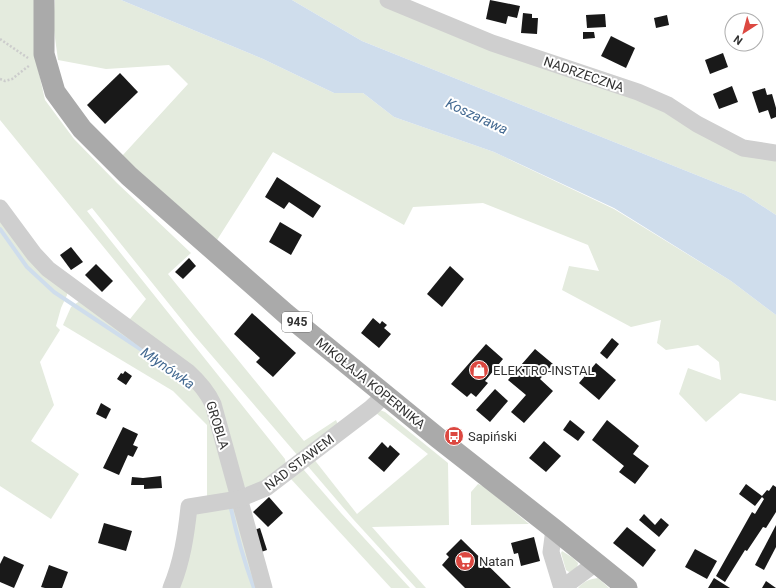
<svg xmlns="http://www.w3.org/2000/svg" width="776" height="588" viewBox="0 0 776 588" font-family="Roboto,sans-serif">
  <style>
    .green { fill: #e4ebde }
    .water { fill: #cfddec }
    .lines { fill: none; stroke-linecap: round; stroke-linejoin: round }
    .stream { stroke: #cfddec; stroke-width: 4 }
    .building { fill: #191919 }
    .path { stroke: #ccc; stroke-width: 2.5; stroke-dasharray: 2 2; stroke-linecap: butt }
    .minor { stroke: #cfcfcf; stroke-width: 17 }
    .major { stroke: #aaa; stroke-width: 21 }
    .labels { text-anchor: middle; stroke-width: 4; stroke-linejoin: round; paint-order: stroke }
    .shield { fill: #fff; stroke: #707070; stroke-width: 1 }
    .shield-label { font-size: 12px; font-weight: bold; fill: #323232 }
    .street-label { font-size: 13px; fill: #323232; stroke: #fff }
    .poi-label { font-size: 13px; fill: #323232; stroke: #fff; text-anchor: start }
    .water-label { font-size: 14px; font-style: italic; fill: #436991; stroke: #fff }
  </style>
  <rect width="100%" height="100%" fill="#fff"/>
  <g class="green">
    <polygon points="0,0 37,0 34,51 45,100 74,139 117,183 191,253 168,274 304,441 336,420 339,427 299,457 194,335 92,208 87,211 285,459 286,465 284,470 248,488 239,485 217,407 126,324 146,299 0,120"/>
    <polygon points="55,0 121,0 263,59 334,93 363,93 394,117 494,152 614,209 731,281 776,315 776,401 740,393 706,422 679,394 688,368 721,380 719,362 698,345 666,350 657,343 661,320 631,327 562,290 569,266 599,271 588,245 483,203 413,207 404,225 273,152 217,240 122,156 188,84 169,65 106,69 58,60 53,23"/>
    <polygon points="292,0 379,0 491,47 636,97 776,158 776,215 744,194 362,41"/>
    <polygon points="0,210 68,290 67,295 61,308 56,326 60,330 40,362 54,405 31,441 79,474 51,519 0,486"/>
    <polygon points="81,300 201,387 232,485 228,495 207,499 207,425 173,391 63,325 71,307"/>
    <polygon points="380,410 385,412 448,463 449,525 372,527 426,588 416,588 353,519 306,464 313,458 357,514 428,454 376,413"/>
    <polygon points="303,469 341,513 410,588 391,588 291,479"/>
    <polygon points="478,484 485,487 529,524 471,525 471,492"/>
    <polygon points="235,503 261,588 171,588 195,511"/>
    <path d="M562 551 573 558 578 563C578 568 573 572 569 572L566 570 561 553Z"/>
    <path d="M598 578 609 588H578C584 581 590 579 598 578Z"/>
  </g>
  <polygon class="water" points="121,0 292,0 362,41 744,194 776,215 776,315 731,281 614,208 494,152 394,117 363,93 334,93 263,59"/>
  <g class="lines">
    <g class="stream">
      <polyline points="0,229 27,267 54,292 163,364"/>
      <path d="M230 504C236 533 244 561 254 588"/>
    </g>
  </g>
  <g class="building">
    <polygon points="490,0 520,6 517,18 508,16 506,24 486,19"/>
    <polygon points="523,13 532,14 532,18 538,18 537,34 521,33"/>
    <polygon points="605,14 606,27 587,28 586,15"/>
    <polygon points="667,15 669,25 656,28 654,18"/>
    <polygon points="583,32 594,32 595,38 583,39"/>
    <polygon points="611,36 635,48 626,68 601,56"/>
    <polygon points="723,53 728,67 710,74 705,60"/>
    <polygon points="120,73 138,92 105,124 87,105"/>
    <polygon points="732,86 738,102 719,109 713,94"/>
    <polygon points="765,88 767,95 772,94 776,108 776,117 771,119 768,110 759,113 752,92"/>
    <polygon points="277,177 321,206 313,218 289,202 284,209 265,197"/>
    <polygon points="280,222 302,235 291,255 269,242"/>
    <polygon points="71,247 83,262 71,270 60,255"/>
    <polygon points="189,258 196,266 183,279 175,272"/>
    <polygon points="96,264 113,281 102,292 85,275"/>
    <polygon points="450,266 464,279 442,307 427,294"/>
    <polygon points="252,313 296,353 273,377 256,362 260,358 234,334"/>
    <polygon points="373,318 380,324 382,321 387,325 384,328 391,334 379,348 361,333"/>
    <polygon points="612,338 619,344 607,359 600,353"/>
    <polygon points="486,344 503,359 485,381 488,383 476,397 471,393 467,397 451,384"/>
    <polygon points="535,349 553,364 540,379 553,391 524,423 511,412 526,395 508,380"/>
    <polygon points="596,363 616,380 599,400 579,383"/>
    <polygon points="125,371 132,376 126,385 117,379 121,373 123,374"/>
    <polygon points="495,389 508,401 490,422 476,410"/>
    <polygon points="101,403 111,409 106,419 96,414"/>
    <polygon points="570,420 585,432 578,441 563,430"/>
    <polygon points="607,420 639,446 633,454 649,466 635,484 619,472 624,466 592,440"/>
    <polygon points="123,427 138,434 133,445 138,447 133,457 128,455 119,475 103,468"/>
    <polygon points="544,441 561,456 546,472 529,458"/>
    <polygon points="382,442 388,448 390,445 400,454 384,472 368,458"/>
    <polygon points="161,476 162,488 144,489 144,485 131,485 132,477 143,478"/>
    <polygon points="746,484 762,496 767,490 769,491 773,485 776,487 776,512 766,528 763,527 747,551 745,550 725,582 716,576 752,512 755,514 764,499 762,497 755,506 739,494"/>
    <polygon points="269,497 283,513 268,527 253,512"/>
    <polygon points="644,514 655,525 661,518 669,525 659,537 639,520"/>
    <polygon points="104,523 132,531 126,551 98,543"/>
    <polygon points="776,525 776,547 764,570 755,565"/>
    <polygon points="627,527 656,550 643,567 613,543"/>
    <polygon points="260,528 267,550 258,553 251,531"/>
    <polygon points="534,537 540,561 521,566 518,553 514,554 511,543"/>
    <polygon points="461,539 511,588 465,588 442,565 449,557 446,554"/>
    <polygon points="695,549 717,561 707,579 685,567"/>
    <polygon points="4,556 24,565 14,588 0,582 0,564"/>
    <polygon points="49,565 68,572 62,588 45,588 41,587"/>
    <polygon points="714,578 730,588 708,588"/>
    <polygon points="766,581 776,588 762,588"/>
  </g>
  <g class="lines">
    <g class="path">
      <polyline points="0,39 28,58"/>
      <polyline points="0,79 5,81 12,79 30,65"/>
    </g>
    <g class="minor">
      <polyline points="388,0 492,43 638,92 668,105 697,124 743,148 776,153"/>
      <path d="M0 208 34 254 48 269 188 372C199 382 207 391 213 404L264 588"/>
      <polyline points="554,529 551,552 562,588"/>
      <path d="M171 588C182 562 186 535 189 507L239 499 266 488 371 408 385 395"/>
      <polyline points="562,588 596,563"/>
    </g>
    <polyline class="major" points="44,0 44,54 55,92 82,129 129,176 286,314 438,438 554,529 627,588"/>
  </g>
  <defs>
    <g id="shop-disc" transform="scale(1)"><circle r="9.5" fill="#dc4841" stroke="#fff"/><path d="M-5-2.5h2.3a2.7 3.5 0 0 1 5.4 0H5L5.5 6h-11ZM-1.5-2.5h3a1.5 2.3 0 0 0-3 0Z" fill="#fff"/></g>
    <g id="bus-disc" transform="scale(1)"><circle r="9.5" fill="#dc4841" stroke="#fff"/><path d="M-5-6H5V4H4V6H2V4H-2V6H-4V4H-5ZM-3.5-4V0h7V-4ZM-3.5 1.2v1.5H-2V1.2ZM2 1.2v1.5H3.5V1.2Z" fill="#fff"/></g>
    <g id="supermarket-disc" transform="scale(1)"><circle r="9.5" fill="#dc4841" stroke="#fff"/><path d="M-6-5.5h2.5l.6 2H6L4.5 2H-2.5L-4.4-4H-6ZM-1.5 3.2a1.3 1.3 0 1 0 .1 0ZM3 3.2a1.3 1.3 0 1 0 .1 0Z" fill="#fff"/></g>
  </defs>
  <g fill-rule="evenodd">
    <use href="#shop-disc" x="479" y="370"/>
    <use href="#bus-disc" x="454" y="436"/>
    <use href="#supermarket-disc" x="465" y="561"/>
  </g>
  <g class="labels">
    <rect class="shield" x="282" y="312" width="30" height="20" rx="3"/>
    <g class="shield-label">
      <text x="297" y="326">945</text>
    </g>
    <g class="street-label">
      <text transform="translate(584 74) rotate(19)" y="5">NADRZECZNA</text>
      <text transform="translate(371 383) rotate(39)" y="5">MIKOŁAJA KOPERNIKA</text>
      <text transform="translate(218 425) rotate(73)" y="5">GROBLA</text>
      <text transform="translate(299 462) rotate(-37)" y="5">NAD STAWEM</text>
    </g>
    <g class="poi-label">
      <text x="493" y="375">ELEKTRO-INSTAL</text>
      <text x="468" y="441">Sapiński</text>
      <text x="479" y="566">Natan</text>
    </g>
    <g class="water-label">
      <text transform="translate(477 116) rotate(25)" y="5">Koszarawa</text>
      <text transform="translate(168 368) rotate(35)" y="5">Młynówka</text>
    </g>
  </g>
  <g transform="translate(744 32) rotate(216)"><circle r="19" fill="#ffffff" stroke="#adadad"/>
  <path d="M0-3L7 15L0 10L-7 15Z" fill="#dc4841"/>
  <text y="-6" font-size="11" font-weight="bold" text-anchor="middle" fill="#323232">N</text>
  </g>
</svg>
